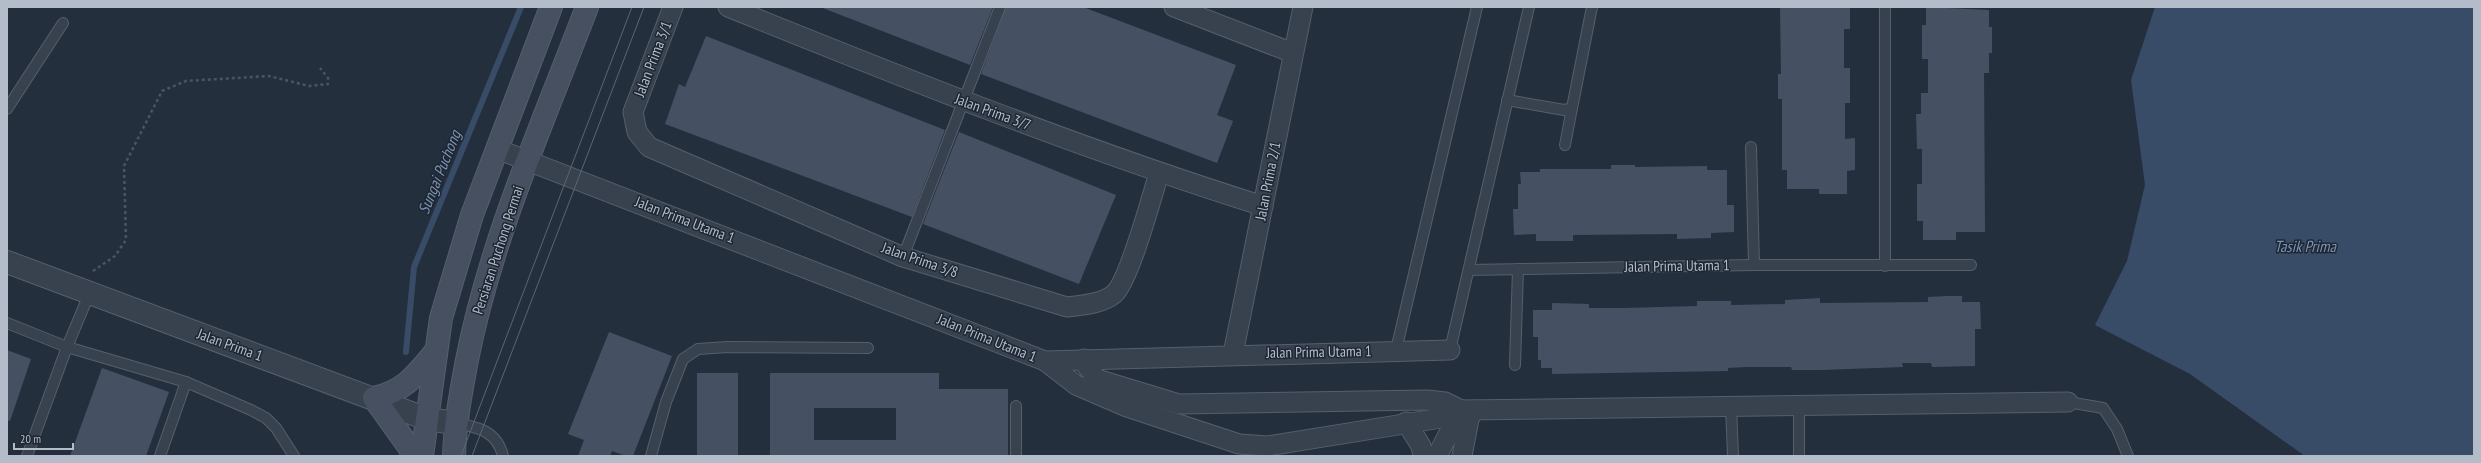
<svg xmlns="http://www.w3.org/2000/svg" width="2481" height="463" viewBox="0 0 2481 463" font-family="'PT Sans Narrow',sans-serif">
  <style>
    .water { fill: #394c67 }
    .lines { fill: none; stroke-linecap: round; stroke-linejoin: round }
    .stream { stroke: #394c67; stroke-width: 6 }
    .building { fill: #455162; fill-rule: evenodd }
    .service-casing { stroke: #565f6c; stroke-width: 12 }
    .minor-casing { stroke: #565f6c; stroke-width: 21 }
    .tertiary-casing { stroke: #565f6c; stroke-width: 24 }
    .secondary-casing { stroke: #565f6c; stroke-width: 24 }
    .path { stroke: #44595c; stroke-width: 2.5; stroke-dasharray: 3 3; stroke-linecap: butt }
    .service { stroke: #38414e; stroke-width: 10 }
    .minor { stroke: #38414e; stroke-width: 19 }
    .tertiary { stroke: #38414e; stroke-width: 22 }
    .secondary { stroke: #465061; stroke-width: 22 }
    .tram { stroke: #5a6575; stroke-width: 1 }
    .labels { text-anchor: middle; stroke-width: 3; stroke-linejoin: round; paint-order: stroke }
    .street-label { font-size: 15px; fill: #b4bcc9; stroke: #1d2633 }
    .water-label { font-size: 16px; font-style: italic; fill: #7c92b1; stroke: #1d2633 }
  </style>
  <rect width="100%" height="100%" fill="#242f3e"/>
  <polygon class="water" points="2155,7 2474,7 2474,456 2305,456 2190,374 2095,325 2127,261 2145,185 2131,80"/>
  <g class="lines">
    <polyline class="stream" points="406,352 414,267 521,7"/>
  </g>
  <g class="building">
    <polygon points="820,7 993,7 970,65"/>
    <polygon points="1006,7 1083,7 1236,65 1217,115 1233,121 1217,163 981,74"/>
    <polygon points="1780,7 1850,7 1850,29 1844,29 1844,68 1850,68 1850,103 1845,103 1845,139 1855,138 1855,170 1847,171 1847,194 1819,194 1819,189 1787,189 1787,170 1782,170 1782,99 1778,99 1778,74 1781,74"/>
    <polygon points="1926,7 1989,10 1989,27 1992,27 1992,53 1989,53 1989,73 1984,73 1985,232 1956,232 1956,240 1923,240 1923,221 1917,221 1917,184 1922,184 1922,149 1917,149 1916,114 1921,114 1921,93 1928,93 1928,59 1922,59 1922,25 1926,25"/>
    <polygon points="706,36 945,130 912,217 665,124 679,84 685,87"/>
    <polygon points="959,132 1116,195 1079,284 923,224"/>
    <polygon points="1611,165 1635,165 1635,167 1707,166 1707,170 1727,170 1727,205 1734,205 1734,232 1711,233 1711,238 1677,239 1677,234 1573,235 1573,241 1536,241 1536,234 1514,235 1513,209 1518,209 1518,184 1521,184 1520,172 1540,172 1540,169 1611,169"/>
    <polygon points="1947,296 1962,296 1962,302 1980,302 1981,329 1975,329 1975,366 1932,367 1931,363 1902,363 1903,367 1821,370 1792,370 1791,367 1746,367 1728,368 1728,371 1552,374 1552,368 1541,368 1541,360 1538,360 1538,337 1533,337 1533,310 1552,310 1552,303 1589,304 1589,308 1624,308 1697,306 1697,301 1731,301 1731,305 1785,304 1785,300 1820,298 1820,303 1928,302 1928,297"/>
    <polygon points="609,332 672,356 633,456 626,456 612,451 610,456 578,456 584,440 568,434"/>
    <polygon points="7,350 31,359 10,421 7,420"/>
    <polygon points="102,368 169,392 146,456 70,456"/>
    <rect x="697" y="373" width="41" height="83"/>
    <path d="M770 373H939V389H1008V456H770ZM814 408H896V440H814Z"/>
  </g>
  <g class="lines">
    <g class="service-casing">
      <g id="service">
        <polyline points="1507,100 1564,110 1572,108 1592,7"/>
        <polyline points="7,109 63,23"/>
        <polyline points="1565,145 1572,108"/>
        <polyline points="1751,147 1754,265"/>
        <polyline points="903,257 1000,7"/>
        <polyline points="1885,266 1885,7"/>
        <polyline points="1469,270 1754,265 1971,265"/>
        <polyline points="7,323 67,347 186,382 251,410 266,418 276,428 294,456"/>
        <polyline points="1396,350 1477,7"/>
        <polyline points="1450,350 1529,7"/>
        <polyline points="1515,365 1518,269"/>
        <polyline points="2068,402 2103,408 2117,429 2128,456"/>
        <polyline points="1016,406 1016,456"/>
        <polyline points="1731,406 1733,456"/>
        <polyline points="1799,406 1799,456"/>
        <path d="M455 423C478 427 497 431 503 456"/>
        <polyline points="27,456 67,347 90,292"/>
        <polyline points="160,456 186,382"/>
        <polyline points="651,456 666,402 683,359 698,349 728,347 868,348"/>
      </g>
    </g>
    <g class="minor-casing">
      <g id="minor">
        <path d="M673 7 633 112 637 132 649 147 903 257 1067 307C1082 305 1102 304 1114 294 1129 281 1152 196 1159 173"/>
        <path d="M728 7C904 78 1081 149 1263 206"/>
        <polyline points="1174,7 1293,53"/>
        <polyline points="497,149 1045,361 1450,350"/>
        <polyline points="1233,354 1303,7"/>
        <polyline points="1084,359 1086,365 1097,379 1179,404 1427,400 1445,402 1461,410"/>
        <polyline points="1045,361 1076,385 1127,407 1239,444 1267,446 1441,418 1461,410 2068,402"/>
        <polyline points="1406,422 1421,446 1423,456"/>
        <polyline points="1437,456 1461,410"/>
        <polyline points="1462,456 1469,419 1474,410"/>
      </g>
    </g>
    <g class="tertiary-casing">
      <polyline id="tertiary" points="7,262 427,419 455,423"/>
    </g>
    <g class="secondary-casing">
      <g id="secondary">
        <path d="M413 456 409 447 374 398C405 391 416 375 436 351"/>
        <polyline points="422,456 441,318 472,215 551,7"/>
        <path d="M454 456C455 423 461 392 467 360 491 238 543 123 587 7"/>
      </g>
    </g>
    <polyline class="path" points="93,271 115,256 126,240 124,166 162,91 186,81 269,76 309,86 328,84 328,78 320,68"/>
    <use href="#service" class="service"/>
    <use href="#minor" class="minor"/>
    <use href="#tertiary" class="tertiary"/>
    <use href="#secondary" class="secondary"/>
    <g class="tram">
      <polyline points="461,456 632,7"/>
      <polyline points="472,456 644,7"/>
    </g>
  </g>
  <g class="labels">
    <g class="street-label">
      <text transform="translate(653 59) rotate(-69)" y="5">Jalan Prima 3/1</text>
      <text transform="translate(993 112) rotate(20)" y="5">Jalan Prima 3/7</text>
      <text transform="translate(1268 181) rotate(-79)" y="5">Jalan Prima 2/1</text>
      <text transform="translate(685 220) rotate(21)" y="5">Jalan Prima Utama 1</text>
      <text transform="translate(498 250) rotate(-72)" y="5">Persiaran Puchong Permai</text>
      <text transform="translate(920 260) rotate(19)" y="5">Jalan Prima 3/8</text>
      <text transform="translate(1677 266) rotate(-1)" y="5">Jalan Prima Utama 1</text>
      <text transform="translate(987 338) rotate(22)" y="5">Jalan Prima Utama 1</text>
      <text transform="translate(230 345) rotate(20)" y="5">Jalan Prima 1</text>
      <text transform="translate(1319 352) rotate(-1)" y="5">Jalan Prima Utama 1</text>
    </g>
    <g class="water-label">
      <text transform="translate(439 172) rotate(-68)" y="6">Sungai Puchong</text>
      <text x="2305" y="252">Tasik Prima</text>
    </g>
  </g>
  <rect width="2481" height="463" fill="none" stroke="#b4bcc9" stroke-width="16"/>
  <path d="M14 443v6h59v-6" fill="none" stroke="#b4bcc9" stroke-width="2"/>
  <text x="20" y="443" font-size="12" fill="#b4bcc9" stroke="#1d2633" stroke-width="3" paint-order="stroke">20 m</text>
</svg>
